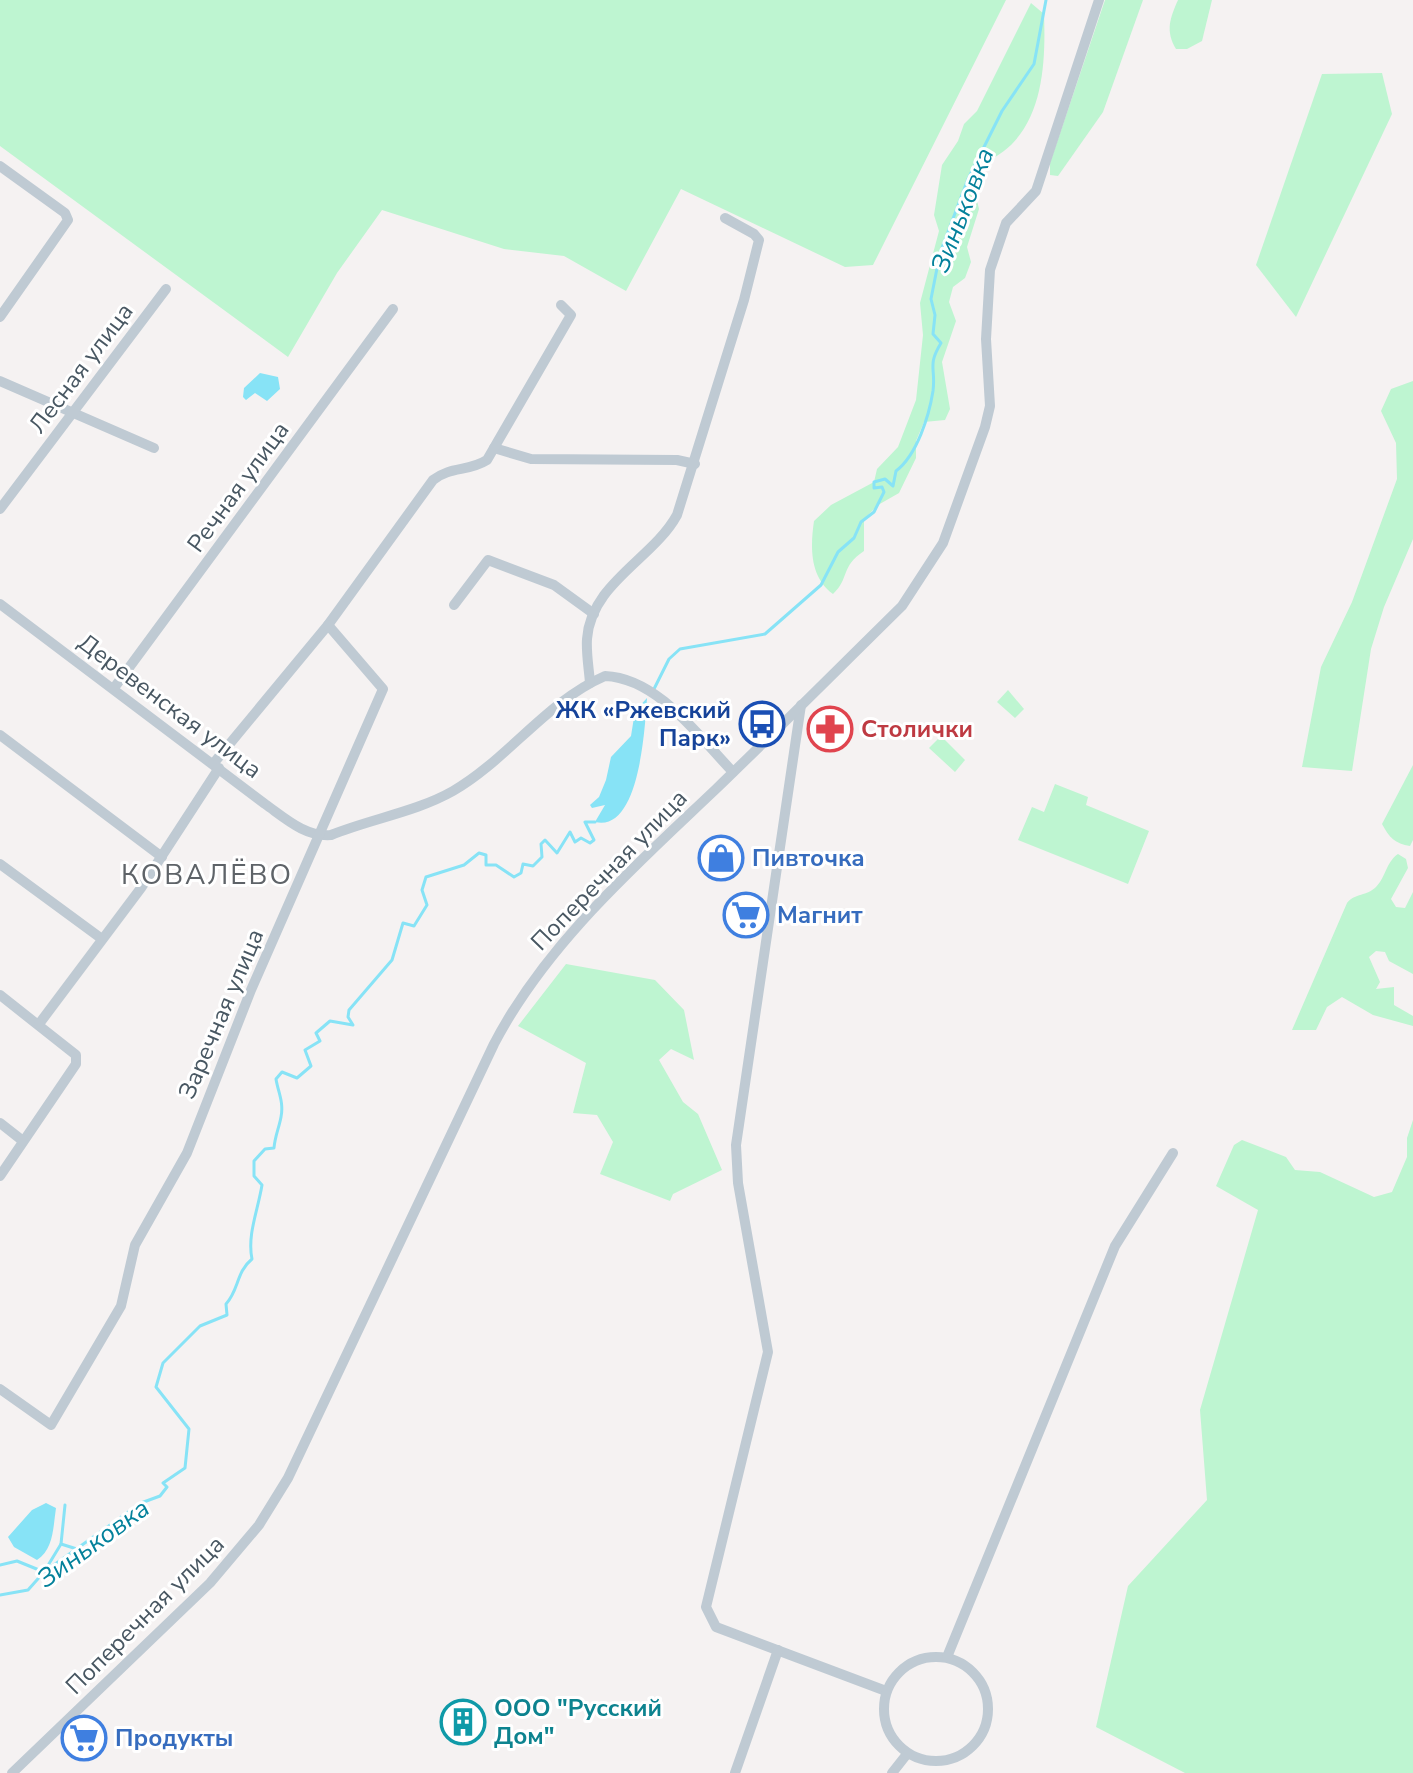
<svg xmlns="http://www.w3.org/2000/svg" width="1413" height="1773" viewBox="0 0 1413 1773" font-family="'Nunito Sans',sans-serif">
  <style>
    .green { fill: #bef5d1 }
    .water { fill: #87e3f6 }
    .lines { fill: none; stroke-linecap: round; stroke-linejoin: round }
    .stream { stroke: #87e3f6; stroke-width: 3 }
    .minor { stroke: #bfcad3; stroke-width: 10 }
    .labels { text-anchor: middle; stroke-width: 6; stroke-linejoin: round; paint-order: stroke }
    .street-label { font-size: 24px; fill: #485762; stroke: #fff }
    .transit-label { font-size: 24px; font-weight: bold; fill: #164399; stroke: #fff; text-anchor: end }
    .health-label { font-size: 24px; font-weight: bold; fill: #be3a42; stroke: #fff; text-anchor: start }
    .shop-label { font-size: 24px; font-weight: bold; fill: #366cbe; stroke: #fff; text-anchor: start }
    .culture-label { font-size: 24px; font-weight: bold; fill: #0d838f; stroke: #fff; text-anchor: start }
    .water-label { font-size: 26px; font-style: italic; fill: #03819b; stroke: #fff }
    .quarter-label { font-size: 28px; letter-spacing: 2px; fill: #5e6368; stroke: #fff }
  </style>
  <rect width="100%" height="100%" fill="#f5f2f2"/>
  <g class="green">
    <polygon points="0,0 1006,0 873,265 845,267 681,189 626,291 564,256 504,249 382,210 337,273 288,357 0,146"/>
    <polygon points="1105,0 1143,0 1103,112 1058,176 1050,175 1050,163"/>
    <path d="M1178 0H1212L1202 41 1187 49H1176C1165 31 1170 18 1178 0Z"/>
    <path d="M1031 3 1044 14C1046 68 1043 137 985 162L974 188 979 209 967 247 971 262 965 278 953 287 949 302 956 321 942 362 950 409 945 420 924 422 916 441V458L899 493 878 505 864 519V551C840 567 850 578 833 594 810 577 810 548 814 521L831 505 874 482 877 469 898 447 916 400 923 335 920 303 939 231 934 215 942 165 958 141 964 124 977 111Z"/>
    <polygon points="1382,73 1392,114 1296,317 1256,265 1322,74"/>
    <polygon points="1413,381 1413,539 1384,607 1371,649 1352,771 1302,767 1321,667 1352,602 1397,479 1396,443 1381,411 1391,389"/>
    <polygon points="1008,690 1024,709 1015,718 997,702"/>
    <polygon points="941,736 965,760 955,772 929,748"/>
    <path d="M1413 765V840L1410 846C1395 844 1389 837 1382 824Z"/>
    <polygon points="1055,784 1088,797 1086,805 1149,831 1128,884 1018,840 1032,807 1044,812"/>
    <path d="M1398 854 1406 859 1408 868 1391 899 1396 907 1405 908 1413 892V974L1389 961 1385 952 1376 951 1369 957 1380 982 1376 989 1394 987V1005L1413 1016V1026L1373 1015 1342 997 1327 1007 1316 1030H1292L1347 903C1355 893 1367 896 1376 887 1386 877 1386 862 1398 854Z"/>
    <polygon points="566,964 655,980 684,1010 694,1060 671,1049 659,1060 683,1102 698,1114 722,1170 673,1194 670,1201 600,1174 613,1142 597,1115 573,1113 586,1063 518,1026"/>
    <polygon points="1413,1120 1413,1773 1185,1773 1096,1727 1128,1586 1207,1500 1200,1410 1258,1210 1216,1186 1234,1145 1242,1140 1286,1157 1295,1170 1320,1172 1374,1197 1392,1192 1407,1157 1407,1138"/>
  </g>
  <g class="water">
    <polygon points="260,373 278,377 280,389 267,401 255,393 246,400 243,397 244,388"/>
    <path d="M647 698C645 726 640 833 595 822L605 805 592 808 590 805 599 797 606 780 611 757 631 736 635 711Z"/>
    <path d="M46 1503 56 1508C53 1527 54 1549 37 1560L14 1547 8 1537 32 1510Z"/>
  </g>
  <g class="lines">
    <g class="stream">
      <path d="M654 689 669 659 680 649 765 634 821 585 838 552 854 538 861 522 874 512 884 492 882 487 874 488V482L885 479 893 486 896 471C917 455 929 416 933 391 936 368 927 366 941 343L933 334 935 315 931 299 940 253 968 179 1002 111 1034 64 1046 0"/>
      <polyline points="61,1544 80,1550"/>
      <polyline points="0,1565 17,1561 44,1572 61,1544 65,1505"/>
      <path d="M0 1595 28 1590 44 1572 141 1503 160 1496 167 1487 163 1483 185 1468 189 1429 156 1387 163 1363 200 1326 227 1315 226 1304C239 1290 236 1272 252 1259 247 1235 258 1210 262 1185L254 1176V1161L265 1149 274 1148C275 1136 279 1128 281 1117 284 1102 278 1092 276 1079L282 1072 297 1078 311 1066 305 1050 320 1041 316 1033 330 1021 353 1025 348 1017 349 1010 392 960 403 923 414 926 427 905 422 890 426 877 464 865 479 853 486 855V865H496L514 877 521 873 523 864 533 866 542 857 541 844 545 840 557 853 570 832 575 842 581 838 590 843 594 840 585 822H595"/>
    </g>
    <g class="minor">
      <polyline points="0,166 65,213 68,220 0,317"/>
      <polyline points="0,381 154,448"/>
      <polyline points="494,448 531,459 677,460 695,464"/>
      <polyline points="0,509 166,289"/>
      <path d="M0 604 265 804C285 818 305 837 331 835 370 819 416 812 453 791 507 760 547 701 605 676 658 678 699 737 733 772"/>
      <polyline points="454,605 488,560 554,585 594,614"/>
      <path d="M590 683C589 669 586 653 587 639 591 583 653 559 677 515L744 300 759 240 754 234 725 218"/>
      <polyline points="114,688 393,309"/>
      <polyline points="801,705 736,1145 738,1183 768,1352 706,1607 716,1627 886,1691"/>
      <polyline points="0,735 162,857"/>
      <path d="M213 764 328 625 433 480C451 466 468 472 487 460L571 315 561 305"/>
      <polyline points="0,864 102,939"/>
      <polyline points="0,995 76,1055 76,1064 0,1176"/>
      <polyline points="39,1024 141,888 219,768"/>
      <polyline points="0,1123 23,1141"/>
      <polyline points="0,1389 51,1425 121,1306 135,1245 187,1153 251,990 383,689 328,625"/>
      <circle cx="936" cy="1709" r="52"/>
      <polyline points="947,1657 1115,1246 1173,1153"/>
      <path d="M12 1773 210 1583 259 1525 288 1478 494 1044C546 944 635 866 716 789 778 729 840 667 902 606L943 543 985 427 990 406 986 339 990 270 1006 223 1036 191 1099 0"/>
      <polyline points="735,1773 778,1650"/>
      <polyline points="892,1773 907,1754"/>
    </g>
  </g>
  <defs>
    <g id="bus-ring" transform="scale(2.3)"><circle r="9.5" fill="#fff" stroke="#1a4fb4" stroke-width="1.5"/><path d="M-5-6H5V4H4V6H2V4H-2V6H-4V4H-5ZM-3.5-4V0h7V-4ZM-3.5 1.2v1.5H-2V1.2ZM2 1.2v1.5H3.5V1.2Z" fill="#1a4fb4"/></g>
    <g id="pharmacy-ring" transform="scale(2.3)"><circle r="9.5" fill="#fff" stroke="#e0444e" stroke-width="1.5"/><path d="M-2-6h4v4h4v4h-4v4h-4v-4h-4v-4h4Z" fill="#e0444e"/></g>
    <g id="shop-ring" transform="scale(2.3)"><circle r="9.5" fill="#fff" stroke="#3f7fe0" stroke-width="1.5"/><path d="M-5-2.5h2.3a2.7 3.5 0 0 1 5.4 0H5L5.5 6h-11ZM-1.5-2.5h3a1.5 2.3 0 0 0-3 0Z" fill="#3f7fe0"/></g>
    <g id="supermarket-ring" transform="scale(2.3)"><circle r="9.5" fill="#fff" stroke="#3f7fe0" stroke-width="1.5"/><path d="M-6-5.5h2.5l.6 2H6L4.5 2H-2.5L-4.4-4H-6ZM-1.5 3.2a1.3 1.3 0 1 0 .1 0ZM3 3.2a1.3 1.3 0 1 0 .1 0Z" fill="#3f7fe0"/></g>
    <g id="building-ring" transform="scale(2.3)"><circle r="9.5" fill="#fff" stroke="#0f9aa8" stroke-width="1.5"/><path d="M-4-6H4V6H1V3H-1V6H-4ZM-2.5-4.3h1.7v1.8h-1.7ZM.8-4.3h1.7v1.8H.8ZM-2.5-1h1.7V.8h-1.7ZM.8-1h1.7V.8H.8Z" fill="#0f9aa8"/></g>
  </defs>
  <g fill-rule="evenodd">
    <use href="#bus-ring" x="762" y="724"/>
    <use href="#pharmacy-ring" x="830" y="729"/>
    <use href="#shop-ring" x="721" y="858"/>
    <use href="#supermarket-ring" x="746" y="915"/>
    <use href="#building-ring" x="463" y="1722"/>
    <use href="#supermarket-ring" x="84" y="1738"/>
  </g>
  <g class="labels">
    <g class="street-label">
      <text transform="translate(81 368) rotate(-53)" y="8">Лесная улица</text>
      <text transform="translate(238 487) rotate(-54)" y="8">Речная улица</text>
      <text transform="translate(170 706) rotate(37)" y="8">Деревенская улица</text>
      <text transform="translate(609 870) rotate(-46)" y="8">Поперечная улица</text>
      <text transform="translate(221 1014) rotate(-67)" y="8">Заречная улица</text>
      <text transform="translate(145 1615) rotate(-45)" y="8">Поперечная улица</text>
    </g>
    <g class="transit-label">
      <text x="731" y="718">ЖК «Ржевский<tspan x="731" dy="28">Парк»</tspan></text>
    </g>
    <g class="health-label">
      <text x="861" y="737">Столички</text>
    </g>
    <g class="shop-label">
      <text x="752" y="866">Пивточка</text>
      <text x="777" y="923">Магнит</text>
      <text x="115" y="1746">Продукты</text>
    </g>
    <g class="culture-label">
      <text x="494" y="1716">ООО "Русский<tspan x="494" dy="28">Дом"</tspan></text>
    </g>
    <g class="water-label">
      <text transform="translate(962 210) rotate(-69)" y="9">Зиньковка</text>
      <text transform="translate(93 1543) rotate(-36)" y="9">Зиньковка</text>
    </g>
    <g class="quarter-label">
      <text x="207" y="884">КОВАЛЁВО</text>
    </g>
  </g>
</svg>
